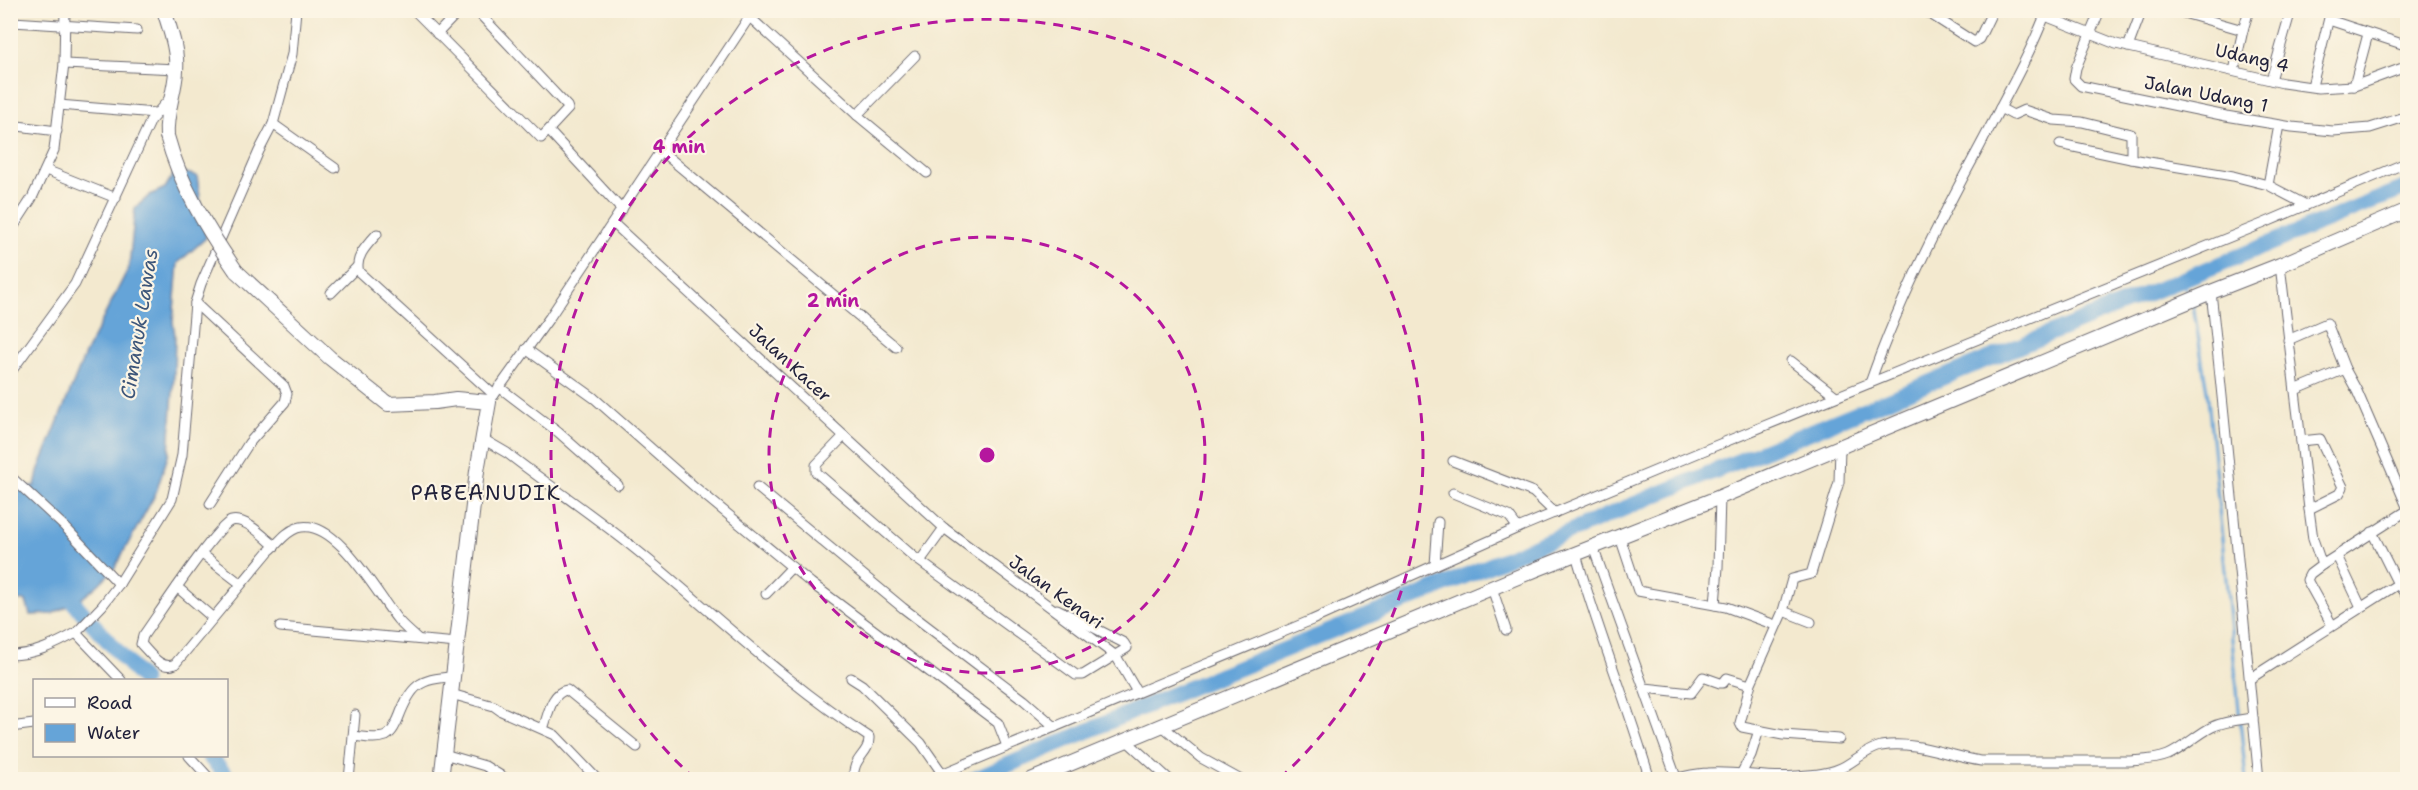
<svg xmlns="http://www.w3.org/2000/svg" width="2418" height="790" viewBox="0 0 2418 790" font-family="'Shantell Sans',sans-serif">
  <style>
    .water { fill: #65a4d8; stroke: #44638a; stroke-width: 1.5 }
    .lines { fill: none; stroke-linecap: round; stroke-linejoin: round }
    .stream { stroke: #65a4d8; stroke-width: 3 }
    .river { stroke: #65a4d8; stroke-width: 16 }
    .street-casing { stroke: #6b686f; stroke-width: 11 }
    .secondary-casing { stroke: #6b686f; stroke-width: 16 }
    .street { stroke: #fff; stroke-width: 9 }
    .secondary { stroke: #fff; stroke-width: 14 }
    .secondary-bridge-casing { stroke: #6b686f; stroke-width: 16; stroke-linecap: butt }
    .secondary-bridge { stroke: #fff; stroke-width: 14 }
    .ring { fill: none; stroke: #b5179e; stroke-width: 3; stroke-dasharray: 10 8 }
    .labels { text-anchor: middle; stroke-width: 4.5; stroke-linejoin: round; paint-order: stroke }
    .street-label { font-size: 18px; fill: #22223b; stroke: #fcf5e5 }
    .water-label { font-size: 20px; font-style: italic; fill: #3d567a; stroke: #fcf5e5 }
    .quarter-label { font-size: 21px; letter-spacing: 1.5px; fill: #22223b; stroke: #fcf5e5 }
    .centre { fill: #b5179e; stroke: #fcf5e5; stroke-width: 3 }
    .ring-label { font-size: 18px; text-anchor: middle; font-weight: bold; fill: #b5179e; stroke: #fcf5e5; stroke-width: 4.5; stroke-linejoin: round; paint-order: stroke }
  </style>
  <rect width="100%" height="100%" fill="#fcf5e5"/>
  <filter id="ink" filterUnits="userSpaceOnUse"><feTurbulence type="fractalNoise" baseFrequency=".0167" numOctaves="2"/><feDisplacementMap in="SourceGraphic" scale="12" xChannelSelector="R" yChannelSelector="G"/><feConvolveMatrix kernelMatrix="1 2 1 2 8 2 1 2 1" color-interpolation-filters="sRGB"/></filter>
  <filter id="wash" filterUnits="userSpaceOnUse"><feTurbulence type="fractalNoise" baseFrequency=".008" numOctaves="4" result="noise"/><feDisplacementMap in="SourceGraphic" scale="24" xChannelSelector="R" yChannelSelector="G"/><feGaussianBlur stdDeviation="1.35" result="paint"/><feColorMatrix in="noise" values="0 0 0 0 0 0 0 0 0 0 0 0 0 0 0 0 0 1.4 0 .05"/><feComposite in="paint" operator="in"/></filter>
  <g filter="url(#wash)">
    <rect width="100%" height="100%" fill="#f3e9cf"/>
    <polygon class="water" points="176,170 197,176 206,238 178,263 173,322 175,335 174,375 169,453 155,495 114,569 98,585 81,599 52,614 30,615 26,601 11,600 10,486 35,486 38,471 85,354 129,267 135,208 150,195 165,188"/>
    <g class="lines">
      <g class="stream">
        <polyline points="2182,281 2189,295"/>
        <polyline points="2193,304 2208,398 2246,780"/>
      </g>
      <g class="river">
        <polyline points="59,586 143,680"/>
        <polyline points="209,756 230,780"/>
        <polyline points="973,780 1162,699 1413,598 1656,495 2408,187"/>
      </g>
    </g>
  </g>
  <g filter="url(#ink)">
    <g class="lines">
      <g class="street-casing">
        <g id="street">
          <polyline points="414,10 541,138 568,109 567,106 476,10"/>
          <polyline points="742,10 857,115 927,173"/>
          <polyline points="1924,10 1974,42 1979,39 1993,10"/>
          <polyline points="2100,10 2076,68 2074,79 2081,86 2226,116 2292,127 2333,131 2370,128 2408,116"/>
          <polyline points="2173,10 2243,30 2234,71"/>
          <polyline points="2045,16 2116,44 2283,83 2318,88 2354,86 2408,66"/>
          <polyline points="2329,20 2408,46"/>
          <polyline points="13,22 137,30"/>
          <polyline points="2243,30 2249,10"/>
          <polyline points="437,34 460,10"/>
          <polyline points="2128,47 2142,10"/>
          <polyline points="64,64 177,69"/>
          <polyline points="2271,80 2291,10"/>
          <polyline points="2312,86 2331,10"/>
          <polyline points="2354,86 2368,34"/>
          <polyline points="59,105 155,113"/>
          <polyline points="2000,108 2013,115 2024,110 2054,120 2082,122 2131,134 2131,159"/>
          <polyline points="857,115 915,56"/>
          <polyline points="273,124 335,168"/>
          <polyline points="10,125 57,131"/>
          <polyline points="549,131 622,210"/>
          <polyline points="2060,144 2131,159 2233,176 2268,185 2306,205"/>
          <polyline points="661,151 896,347"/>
          <polyline points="46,170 116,198"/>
          <polyline points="2268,185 2279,125"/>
          <polyline points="613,223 944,528 1116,656 1137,692"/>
          <polyline points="10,232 32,198 54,150 64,64 65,10"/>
          <path d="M377 234C368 244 354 257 359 272L494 395"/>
          <polyline points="2280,265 2309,509 2313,539 2322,565 2408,510"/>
          <path d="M2211 292C2229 454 2243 617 2259 780"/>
          <polyline points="331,293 357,267"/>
          <polyline points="195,303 284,386 287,394 285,402 249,443 210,504"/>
          <polyline points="2288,340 2327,323 2345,369"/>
          <polyline points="526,349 594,398 696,488 811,583 998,723 1007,746"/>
          <polyline points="1791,361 1836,396"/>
          <polyline points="10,373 75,284 151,120 170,98"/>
          <path d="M1870 383C1898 302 1939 221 1980 146 2003 102 2029 57 2047 10"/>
          <polyline points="499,387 558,432 618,485"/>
          <polyline points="2295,390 2345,369 2357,391 2408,509"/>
          <polyline points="489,402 550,317 754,10"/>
          <polyline points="844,436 816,465 816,472 914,557 1076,675 1083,675 1127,648 1124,643 1057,609"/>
          <path d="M483 439 507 453C552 488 601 520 645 557 719 618 788 685 869 737 870 755 851 757 854 780"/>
          <polyline points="2301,441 2320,439 2343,487 2339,494 2309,509"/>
          <polyline points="1453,461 1533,492 1555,513"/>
          <polyline points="10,476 65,527 119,584 102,606 76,633"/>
          <polyline points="757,487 903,608 1024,700 1055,727"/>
          <polyline points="1453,493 1509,516 1518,528"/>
          <polyline points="2372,532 2398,584 2408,598"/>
          <polyline points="1620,537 1638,591 1726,607 1775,625"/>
          <path d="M275 546C265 538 246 517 231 521 216 526 156 618 143 636L141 644C150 653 161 671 175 664L269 551C278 544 285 532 297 528 335 515 378 596 398 620 404 627 411 633 418 639"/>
          <polyline points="1593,547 1677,780"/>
          <polyline points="202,554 241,584"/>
          <path d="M1576 554C1597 630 1628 704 1650 780"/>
          <polyline points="2337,556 2361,607"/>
          <polyline points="920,561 944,528"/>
          <polyline points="1435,565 1438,522"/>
          <polyline points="2322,565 2310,574 2307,580 2332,625"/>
          <polyline points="119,584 172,499 182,455 195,303 201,284 259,151 273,124 292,54 296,10"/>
          <polyline points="177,587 213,618"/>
          <polyline points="1492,588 1506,630"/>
          <polyline points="766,594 792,567"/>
          <polyline points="1715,605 1718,567 1720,497"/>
          <polyline points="1783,611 1811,622"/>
          <polyline points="280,627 457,643"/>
          <path d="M10 655C34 655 56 644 76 633L121 680"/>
          <polyline points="851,678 862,685 921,743 942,773"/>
          <polyline points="2251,678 2398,584"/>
          <polyline points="1645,688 1691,693 1703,677 1720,683 1723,683 1727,678 1750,685"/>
          <polyline points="451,694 494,706 501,711 555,735 598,780"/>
          <polyline points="1161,725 1201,758 1241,780"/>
          <polyline points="10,727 34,724"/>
          <path d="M543 729C548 716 551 692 567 690L637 747"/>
          <path d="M353 736C363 737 376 740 386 736 393 732 396 724 399 717 411 686 419 678 453 677"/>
          <polyline points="1839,739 1783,735 1742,727 1740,723 1751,683 1783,611 1792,579 1811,574 1839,482 1840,447"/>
          <polyline points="1127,741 1170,780"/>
          <polyline points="444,754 485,766 508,780"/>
          <polyline points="189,756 211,780"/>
          <polyline points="1741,774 1751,755 1759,730"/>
          <path d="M1677 778C1687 776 1698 773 1708 773 1738 771 1766 779 1796 776 1812 775 1831 774 1845 766 1857 759 1868 749 1881 746 1915 740 1948 756 1981 761H2130C2143 760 2156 760 2168 755 2184 748 2196 735 2212 727 2224 721 2239 720 2253 718"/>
          <polyline points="349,780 355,715"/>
          <polyline points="927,780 1312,620 1518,528 1705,450 2262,224 2408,162"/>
        </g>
      </g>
      <g class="secondary-casing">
        <g id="secondary">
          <path d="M164 10C170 30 178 50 176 71 175 93 165 113 167 136"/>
          <polyline points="236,271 330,358 388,404 435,402 456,399 489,402 477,471 441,780"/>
          <polyline points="1031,780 1537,569 1720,497 2211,292 2280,265 2408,210"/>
        </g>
      </g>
      <use href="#street" class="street"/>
      <use href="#secondary" class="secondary"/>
      <g class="secondary-bridge-casing">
        <path id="secondary-bridge" d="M167 136C180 185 207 229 236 271"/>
      </g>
      <use href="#secondary-bridge" class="secondary-bridge"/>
    </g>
  </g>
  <g class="ring">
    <circle cx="987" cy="455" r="218"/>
    <path d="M695 779A436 436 0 1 1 1279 779"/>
  </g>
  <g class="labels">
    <g class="street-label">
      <text transform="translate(2252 58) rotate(13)" y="6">Udang 4</text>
      <text transform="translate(2206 94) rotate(11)" y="6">Jalan Udang 1</text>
      <text transform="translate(790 363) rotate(43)" y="6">Jalan Kacer</text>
      <text transform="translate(1056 592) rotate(36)" y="6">Jalan Kenari</text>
    </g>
    <g class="water-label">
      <text transform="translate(139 324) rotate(-81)" y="7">Cimanuk Lawas</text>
    </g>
    <g class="quarter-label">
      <text x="486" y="500">PABEANUDIK</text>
    </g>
  </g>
  <circle cx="987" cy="455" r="9" class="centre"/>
  <g class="ring-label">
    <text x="679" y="153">4 min</text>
    <text x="833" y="307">2 min</text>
  </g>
  <rect width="2418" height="790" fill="none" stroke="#fcf5e5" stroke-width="36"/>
  <rect x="33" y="679" width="195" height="78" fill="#fcf5e5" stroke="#a5a1a1" stroke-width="1.5"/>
  <rect x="45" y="698" width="30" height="9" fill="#ffffff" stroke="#a5a1a1" stroke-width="1.5"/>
  <text x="87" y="709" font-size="18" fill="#22223b">Road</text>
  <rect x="45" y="724" width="30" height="18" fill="#65a4d8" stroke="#a5a1a1" stroke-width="1.5"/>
  <text x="87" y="739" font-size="18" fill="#22223b">Water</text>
</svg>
